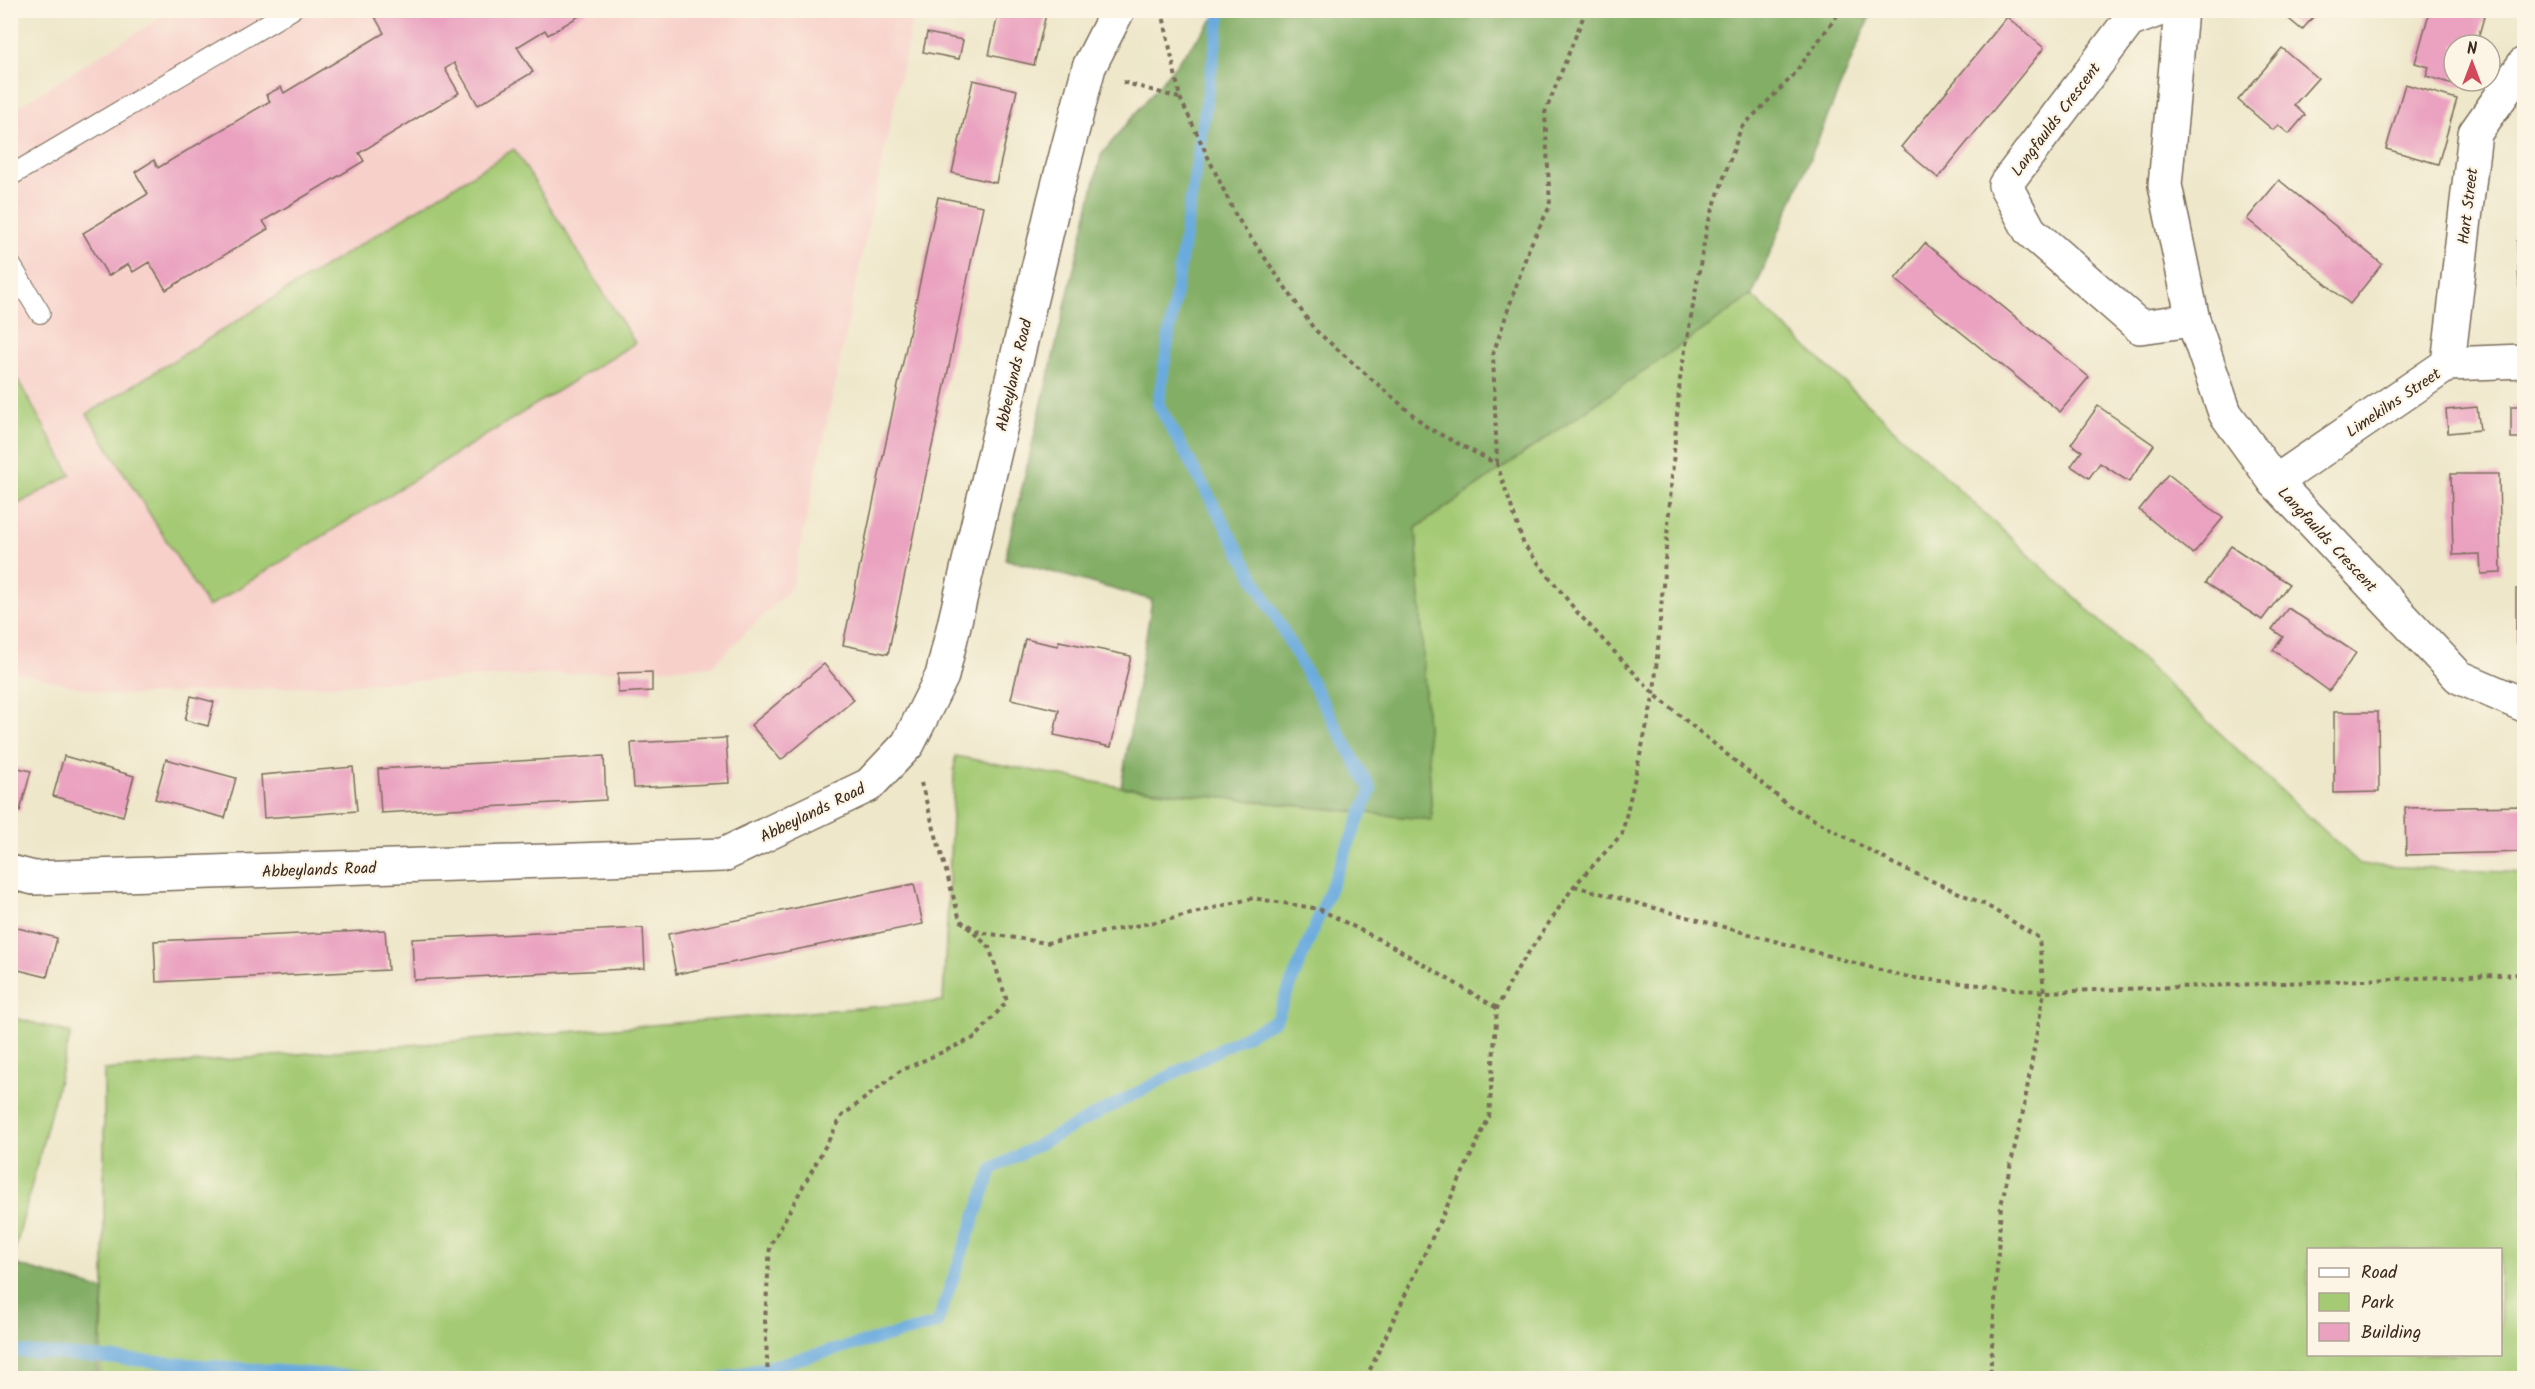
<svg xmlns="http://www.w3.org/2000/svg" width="2535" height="1389" viewBox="0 0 2535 1389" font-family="Kalam,sans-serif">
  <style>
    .built { fill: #f7d0ca }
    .green { fill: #a4ca74; stroke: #707a49; stroke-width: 1.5; fill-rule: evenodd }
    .forest { fill: #83ae66; stroke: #5f6c42; stroke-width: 1.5 }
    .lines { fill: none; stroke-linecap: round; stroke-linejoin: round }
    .stream { stroke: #6babde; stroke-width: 12 }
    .building { fill: #eaa2c0 }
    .lane-casing { stroke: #7a6c5a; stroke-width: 22 }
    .street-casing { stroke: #7a6c5a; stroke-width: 36 }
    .path { stroke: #7a6c5a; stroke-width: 4; stroke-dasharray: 4.5 4.5; stroke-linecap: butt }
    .lane { stroke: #fff; stroke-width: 20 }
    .street { stroke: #fff; stroke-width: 33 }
    .labels { text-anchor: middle; stroke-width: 4.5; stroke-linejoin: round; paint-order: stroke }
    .street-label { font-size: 16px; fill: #3b2a1e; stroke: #fcf5e5 }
  </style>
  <rect width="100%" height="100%" fill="#fcf5e5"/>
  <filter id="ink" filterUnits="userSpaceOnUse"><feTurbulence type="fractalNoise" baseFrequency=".0167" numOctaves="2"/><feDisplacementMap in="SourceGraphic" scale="12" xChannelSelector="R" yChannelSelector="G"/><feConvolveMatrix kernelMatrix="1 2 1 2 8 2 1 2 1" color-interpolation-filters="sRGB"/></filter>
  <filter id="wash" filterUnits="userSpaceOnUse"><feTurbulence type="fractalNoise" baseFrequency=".008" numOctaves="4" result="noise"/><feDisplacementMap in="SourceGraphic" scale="24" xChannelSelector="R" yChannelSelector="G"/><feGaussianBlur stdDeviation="1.35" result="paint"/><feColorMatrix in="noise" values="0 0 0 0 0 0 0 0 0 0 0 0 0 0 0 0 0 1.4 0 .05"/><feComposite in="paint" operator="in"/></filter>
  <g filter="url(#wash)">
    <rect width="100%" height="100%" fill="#eee7ca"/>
    <polygon class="built" points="171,11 914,11 792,587 712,666 117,696 11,671 11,111"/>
    <g class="green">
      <polygon points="514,149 635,343 208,607 87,414"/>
      <path d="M1752 296 2361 865 2524 873V1378H100L104 1290V1070L943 1001 955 756 1121 787 1432 820 1416 528ZM2308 1250H2500V1354H2308Z"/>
      <polygon points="10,366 71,475 11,508 10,508"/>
      <polygon points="11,1017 71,1033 13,1258 10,1257"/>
    </g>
    <g class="forest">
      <polygon points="1221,10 1872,11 1752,296 1416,528 1432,820 1121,787 1152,600 1005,559 1101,155"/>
      <polygon points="10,1263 104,1290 97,1378 11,1378"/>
    </g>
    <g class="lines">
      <g class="stream">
        <polyline points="10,1351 377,1378"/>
        <polyline points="723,1378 937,1324 992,1169 1276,1020 1371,790 1158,404 1221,10"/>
      </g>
    </g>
    <g id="blocks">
      <g class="building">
        <polygon points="371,10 589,10 548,35 545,30 517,47 533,72 478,105 454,63 445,69 459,93 359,153 364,161 263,221 268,229 166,290 149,262 133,272 128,264 108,276 83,233 148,194 135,172 154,160 158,168 270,101 266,95 281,87 284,93 384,33"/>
        <polygon points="999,10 1047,10 1034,65 989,55"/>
        <polygon points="2278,10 2319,10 2302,30"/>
        <polygon points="2430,10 2486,10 2476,45 2454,45 2454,81 2465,81 2463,87 2426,76 2429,67 2415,63"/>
        <polygon points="2007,17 2044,48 1938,178 1901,147"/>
        <polygon points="927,33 963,40 959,59 923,52"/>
        <polygon points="2282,48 2318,78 2294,105 2305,115 2289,134 2278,125 2273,130 2238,100"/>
        <polygon points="973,80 1017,90 996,183 952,173"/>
        <polygon points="2405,84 2457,99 2438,164 2386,149"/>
        <polygon points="2279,180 2382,264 2350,304 2247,219"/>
        <polygon points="938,197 983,206 888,654 843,645"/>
        <polygon points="2517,241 2524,241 2524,287 2519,287"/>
        <polygon points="1925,243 2089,377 2060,412 1895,279"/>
        <polygon points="2098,406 2154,445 2129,482 2100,463 2089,478 2071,466 2082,451 2071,444"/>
        <rect x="2511" y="406" width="13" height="32"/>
        <polygon points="2477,407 2480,430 2448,433 2446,410"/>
        <polygon points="2168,474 2223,518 2193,554 2139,510"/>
        <polygon points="2451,474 2499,474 2501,573 2481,574 2480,554 2453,555"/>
        <polygon points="2231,546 2289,584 2262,620 2205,583"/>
        <rect x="2516" y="589" width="8" height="54"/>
        <polygon points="2288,608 2356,653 2329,691 2273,650 2283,637 2272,629"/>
        <polygon points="1025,639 1058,646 1059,641 1131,656 1111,747 1054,735 1059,710 1011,699"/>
        <polygon points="824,664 854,700 781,760 751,725"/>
        <polygon points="652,672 652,691 618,693 618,673"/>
        <polygon points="191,696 214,702 208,726 185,720"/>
        <polygon points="2334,712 2378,712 2379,792 2334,793"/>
        <polygon points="726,738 729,783 634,788 631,743"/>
        <polygon points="64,756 134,776 123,816 53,796"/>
        <polygon points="604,756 606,800 381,813 378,769"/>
        <polygon points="166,759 236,778 225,818 155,799"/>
        <polygon points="10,766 31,771 20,811 10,809"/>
        <polygon points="353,767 357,811 264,818 261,775"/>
        <polygon points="2524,806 2524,852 2406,855 2405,808"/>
        <polygon points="914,884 923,924 676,974 668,934"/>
        <polygon points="10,926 57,938 47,977 10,968"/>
        <polygon points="643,928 645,968 414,980 412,939"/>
        <polygon points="385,930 388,970 156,982 154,941"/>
      </g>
    </g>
  </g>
  <g filter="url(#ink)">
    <use href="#blocks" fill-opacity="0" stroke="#7a6c5a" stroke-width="1.5"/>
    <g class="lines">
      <g class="lane-casing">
        <g id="lane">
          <polyline points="10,176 291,10"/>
          <polyline points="10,264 40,313"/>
        </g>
      </g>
      <g class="street-casing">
        <g id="street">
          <polyline points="2158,10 2129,21 2005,185 2030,231 2140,327 2193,320"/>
          <polyline points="2181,10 2165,185 2193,320 2225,413 2275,482 2459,677 2524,705"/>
          <polyline points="2448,364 2475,133 2524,64"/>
          <polyline points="2275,482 2448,364 2524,361"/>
          <polyline points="10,872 34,878 723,855 869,785 908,744 942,676 1054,201 1089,67 1118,10"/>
        </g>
      </g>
      <g class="path">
        <polyline points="1162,10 1180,98 1236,216 1314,329 1428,428 1497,464 1524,545 1577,612 1654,694 1788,805 1894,864 1986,905 2039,938 2044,992 2023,1112 2001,1205 1990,1378"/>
        <polyline points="1123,82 1179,98"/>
        <polyline points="1497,463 1493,354 1529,248 1550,206 1545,113 1586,10"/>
        <polyline points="1574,886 1906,977 2044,992 2524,974"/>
        <polyline points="968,925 979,932 1046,943 1171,919 1253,898 1319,909 1392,946 1497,1008"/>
        <polyline points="768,1378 765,1320 770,1246 842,1116 900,1071 976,1037 1007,1001 989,947 960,920 921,783"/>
        <polyline points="1366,1378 1489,1117 1497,1008 1518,968 1574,886 1622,834 1654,694 1680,379 1707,226 1741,128 1792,77 1841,10"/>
      </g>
      <use href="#lane" class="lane"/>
      <use href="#street" class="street"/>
    </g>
  </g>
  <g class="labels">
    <g class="street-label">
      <text transform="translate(2055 119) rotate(-53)" y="6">Langfaulds Crescent</text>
      <text transform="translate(2467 206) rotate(-83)" y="6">Hart Street</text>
      <text transform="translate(1013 375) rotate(-77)" y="6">Abbeylands Road</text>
      <text transform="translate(2393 402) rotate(-34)" y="6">Limekilns Street</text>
      <text transform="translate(2328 539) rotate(47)" y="6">Langfaulds Crescent</text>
      <text transform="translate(812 812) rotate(-26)" y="6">Abbeylands Road</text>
      <text transform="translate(319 869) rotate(-2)" y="6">Abbeylands Road</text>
    </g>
  </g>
  <rect width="2535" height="1389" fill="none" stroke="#fcf5e5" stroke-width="36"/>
  <rect x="2307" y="1248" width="195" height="108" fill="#fcf5e5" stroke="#afa495" stroke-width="1.5"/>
  <rect x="2319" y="1268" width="30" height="9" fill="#ffffff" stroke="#afa495" stroke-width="1.5"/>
  <text x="2361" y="1278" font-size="18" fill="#3b2a1e">Road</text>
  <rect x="2319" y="1293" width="30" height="18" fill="#a4ca74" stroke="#afa495" stroke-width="1.5"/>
  <text x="2361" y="1308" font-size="18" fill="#3b2a1e">Park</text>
  <rect x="2319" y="1323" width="30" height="18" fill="#eaa2c0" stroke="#afa495" stroke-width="1.5"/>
  <text x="2361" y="1338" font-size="18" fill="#3b2a1e">Building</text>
  <g transform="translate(2472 63)"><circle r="28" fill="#fcf5e5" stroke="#afa495" stroke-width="1.5"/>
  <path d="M0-4.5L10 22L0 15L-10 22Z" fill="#d1495b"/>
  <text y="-9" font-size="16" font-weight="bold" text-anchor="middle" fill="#3b2a1e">N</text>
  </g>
</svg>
